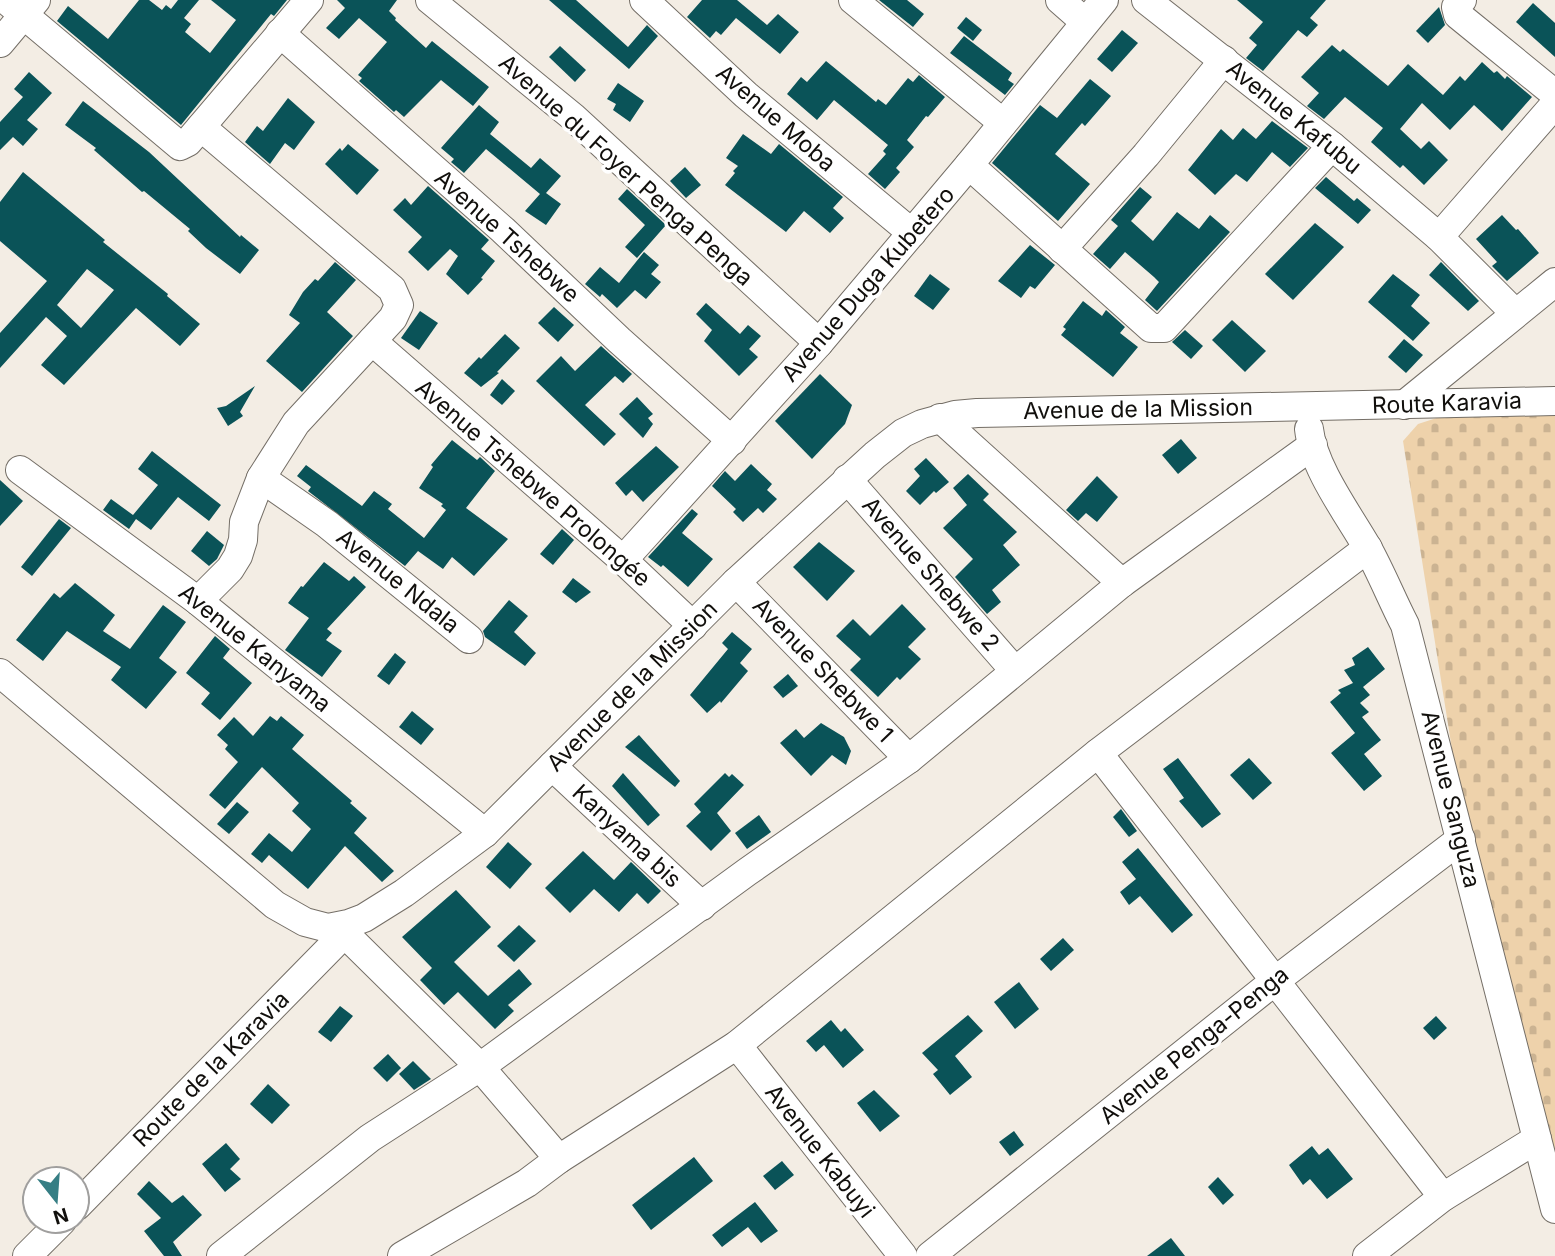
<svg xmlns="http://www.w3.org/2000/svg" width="1555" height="1256" viewBox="0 0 1555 1256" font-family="Inter,sans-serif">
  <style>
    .cemetery { fill: url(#cemetery-stones) }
    .building { fill: #0a5358; fill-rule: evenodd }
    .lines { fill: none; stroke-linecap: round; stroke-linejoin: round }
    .minor-casing { stroke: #746e66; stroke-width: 30 }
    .minor { stroke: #fff; stroke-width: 28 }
    .labels { text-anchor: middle; stroke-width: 7; stroke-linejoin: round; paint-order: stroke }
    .street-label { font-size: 23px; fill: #110f0c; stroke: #fff }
  </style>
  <defs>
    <pattern id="cemetery-stones" width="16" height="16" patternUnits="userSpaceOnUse" patternTransform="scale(1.75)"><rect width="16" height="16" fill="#eed2ab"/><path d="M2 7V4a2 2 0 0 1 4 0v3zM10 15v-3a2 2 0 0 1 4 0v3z" fill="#cbb392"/></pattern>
  </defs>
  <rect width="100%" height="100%" fill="#f3ede4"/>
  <polygon class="cemetery" points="1555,412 1555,1209 1475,894 1403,441 1418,424 1449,414"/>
  <g class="building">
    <polygon points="139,0 149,0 162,10 166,5 171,9 178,0 199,0 184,18 191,24 185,32 210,53 236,20 211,0 287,0 274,16 271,14 181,125 57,21 68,6 108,39"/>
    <polygon points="337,0 397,0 389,11 396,18 395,20 426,48 432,41 489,87 473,106 441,80 404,117 396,110 394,112 359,81 362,78 358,75 387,42 359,18 339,39 326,28 345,8"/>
    <polygon points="549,0 576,0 628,47 647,25 658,36 629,69"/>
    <polygon points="702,0 737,0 767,25 778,14 799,32 780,54 736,18 721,35 716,31 710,38 687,17"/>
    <polygon points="879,0 907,0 924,14 913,27"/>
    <polygon points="1237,0 1326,0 1310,18 1318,25 1307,37 1298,30 1263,71 1246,58 1257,45 1249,38 1263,22"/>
    <polygon points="1533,3 1555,23 1555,57 1516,22"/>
    <polygon points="1439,7 1445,25 1428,43 1416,31"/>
    <polygon points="966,17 982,30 973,41 957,28"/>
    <polygon points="1122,30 1138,43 1112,72 1097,59"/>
    <polygon points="964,36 1012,73 1008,80 1014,84 1005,95 950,53"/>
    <polygon points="1332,45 1340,52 1343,49 1388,86 1408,64 1443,95 1460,76 1465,81 1482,62 1494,73 1497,71 1505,79 1507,76 1532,97 1502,131 1474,105 1450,130 1422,103 1400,129 1421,149 1429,141 1448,160 1424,185 1403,165 1400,168 1371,142 1383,128 1345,97 1324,119 1307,106 1319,93 1301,77"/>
    <polygon points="560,46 586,70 575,82 549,57"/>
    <polygon points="826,61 876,102 878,99 886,105 908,78 913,82 919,75 945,97 928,117 926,116 907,140 914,147 896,168 900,172 885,189 868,174 886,154 883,151 888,145 834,100 817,120 787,94 801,77 807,82"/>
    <polygon points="29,72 52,93 27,120 38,129 23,146 13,137 0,150 0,122 23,97 14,89"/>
    <polygon points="1090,79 1111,96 1085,126 1082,123 1055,154 1090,184 1058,221 992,163 1040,105 1057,118"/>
    <polygon points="618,83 644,101 630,122 613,110 616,104 607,99"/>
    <polygon points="288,98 315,122 294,150 285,143 270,164 245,142 257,126 263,131"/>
    <polygon points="83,101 149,152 240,237 241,235 259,250 240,274 206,248 188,231 190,229 144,191 142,192 94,150 96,148 65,125"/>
    <polygon points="479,105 499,122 490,134 531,168 540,158 561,176 546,193 561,204 546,225 525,211 540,194 486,149 464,173 451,162 454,159 441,148"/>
    <polygon points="1272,121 1308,148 1290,167 1272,152 1247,182 1236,174 1215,195 1188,170 1221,129 1233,140 1243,128 1256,139"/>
    <polygon points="743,134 771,154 779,144 843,197 833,208 844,218 830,233 804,211 786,232 725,185 735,173 733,171 738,166 726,158"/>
    <polygon points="348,144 379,170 357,195 325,164 340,148 342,151"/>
    <polygon points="685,167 701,185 686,198 670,181"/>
    <path d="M23 172 105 240 103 242 168 294 167 296 200 324 180 346 136 308 64 385 41 365 67 336 46 317 0 368V333L47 281 0 241V202ZM87 269 114 290 81 328 57 305Z"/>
    <polygon points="1326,177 1354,201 1357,198 1371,210 1358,224 1315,188"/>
    <polygon points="428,186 489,240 481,249 495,261 481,278 483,279 468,295 446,274 458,256 450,249 428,271 408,252 422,237 393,210 405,198 411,205"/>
    <polygon points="1140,187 1152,197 1131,221 1153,241 1177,212 1199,229 1210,215 1230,232 1157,311 1145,300 1159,282 1154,277 1125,252 1110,269 1093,254 1118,226 1111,220"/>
    <polygon points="627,189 666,225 637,258 625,247 645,225 618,199"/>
    <polygon points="1502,215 1516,230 1518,229 1539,253 1507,281 1492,266 1497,262 1476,239"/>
    <polygon points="1315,223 1344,247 1293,300 1265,274"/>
    <polygon points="1030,245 1055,265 1035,289 1030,286 1021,298 998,281"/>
    <polygon points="644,252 659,265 651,274 661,282 646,299 635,290 617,308 602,294 600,297 585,284 600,267 619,283"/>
    <polygon points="335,262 356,280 327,312 353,336 302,392 266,361 300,323 289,315 303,292 315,279 318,281"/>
    <polygon points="1441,262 1479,301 1468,311 1429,275"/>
    <polygon points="930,274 950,289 933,310 914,296"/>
    <polygon points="1393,274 1420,295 1411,306 1430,323 1413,341 1368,302"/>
    <polygon points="1083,301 1102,316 1106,310 1125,327 1120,333 1138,347 1113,377 1061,335 1066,329 1063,327"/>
    <polygon points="706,303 740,334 748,325 761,336 749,349 758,357 739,376 704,341 712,330 696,314"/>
    <polygon points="554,307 574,325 558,342 538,323"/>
    <polygon points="420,311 438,323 419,350 401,338"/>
    <polygon points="1232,320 1266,351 1245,372 1212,340"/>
    <polygon points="1185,330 1203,346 1191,359 1172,342"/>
    <polygon points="505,334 520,348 497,372 499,373 481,387 464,373 479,357 481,359"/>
    <polygon points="1404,339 1423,355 1406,373 1388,357"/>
    <polygon points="601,346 632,374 623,383 615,376 585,405 616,434 604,446 536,381 561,356 575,371"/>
    <polygon points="820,374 852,405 845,424 812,459 775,421"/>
    <polygon points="502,379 515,391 502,405 490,395"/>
    <polygon points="255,386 240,412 243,416 228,426 217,408 226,406"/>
    <polygon points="637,397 653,414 648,418 653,424 643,438 619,414"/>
    <polygon points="1181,439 1197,458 1178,474 1162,455"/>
    <polygon points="452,440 477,460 480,457 495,471 466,508 508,539 474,576 452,557 443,569 418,551 405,566 308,491 311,487 297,476 306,465 362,506 374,491 392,504 388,509 424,538 446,510 441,506 443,504 419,488 433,467 431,465"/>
    <polygon points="656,446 679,467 643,502 632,490 626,496 615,483"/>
    <polygon points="152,451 221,505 209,521 178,497 151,530 136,519 129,529 103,510 111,499 133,515 158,485 138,469"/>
    <polygon points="926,458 949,482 936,493 934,491 920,505 906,491 920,476 914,469"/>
    <polygon points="751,464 772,484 767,490 777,499 763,513 758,508 743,522 733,512 736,509 712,486 725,471 735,481"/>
    <polygon points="968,474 989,494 983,500 1017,532 1003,545 1020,565 992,590 1001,602 987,614 955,577 973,559 943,528 967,505 953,488"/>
    <polygon points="1097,476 1118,497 1097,522 1086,513 1078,521 1066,510"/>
    <polygon points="0,480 23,501 0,526"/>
    <polygon points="692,509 698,514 682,533 713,559 688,587 663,565 661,567 648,557"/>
    <polygon points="59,519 71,528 32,576 21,567"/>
    <polygon points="562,529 574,540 553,565 540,554"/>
    <polygon points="207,531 224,545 217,559 209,566 191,551"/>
    <polygon points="819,542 855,571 827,601 793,567"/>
    <polygon points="324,562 349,581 354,576 366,587 327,629 332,633 326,640 342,651 322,677 285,650 309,618 288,603 301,586 303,587"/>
    <polygon points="573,578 591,592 576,603 562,592"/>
    <polygon points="75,583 115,615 103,631 130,649 163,605 186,622 159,658 177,672 146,709 111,680 121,667 67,631 43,661 16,640 54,593 60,598"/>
    <polygon points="509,600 528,616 514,632 536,653 525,666 485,637 483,631"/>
    <polygon points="902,604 926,629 908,647 921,659 900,680 897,677 878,697 850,670 861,659 836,636 853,619 870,636"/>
    <polygon points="732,632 752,649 740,663 748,671 721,703 720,701 707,713 690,695 728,649 722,643"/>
    <polygon points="215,636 230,649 223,658 252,683 220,720 201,704 210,693 186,673"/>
    <polygon points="1368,647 1385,669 1363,687 1370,695 1360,703 1369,712 1362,717 1381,740 1364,754 1382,776 1364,791 1331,753 1355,733 1330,702 1341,693 1338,690 1353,683 1344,670 1355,665 1352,658"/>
    <polygon points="395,653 406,662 389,685 377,676"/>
    <polygon points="788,674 798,686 783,698 773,687"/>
    <polygon points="412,711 434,729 421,745 399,727"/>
    <polygon points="270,716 277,721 281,716 304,735 292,749 352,801 350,803 367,818 354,833 394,871 382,882 345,846 308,889 269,855 262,863 251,854 269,833 292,852 311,829 292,811 299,803 262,767 225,809 209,795 238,762 225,749 228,745 217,735 234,717 253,736"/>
    <polygon points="821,723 844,737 851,751 846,765 832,755 811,776 780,743 796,729 804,738"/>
    <polygon points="639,735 680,781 675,787 625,747"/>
    <polygon points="1178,758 1221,814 1202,828 1179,801 1184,798 1163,769"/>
    <polygon points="1249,758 1272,783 1253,800 1230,775"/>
    <polygon points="623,773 660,815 648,826 612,786"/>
    <polygon points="725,773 729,777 732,774 744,785 717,813 731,831 711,851 686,826 701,812 694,804"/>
    <polygon points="237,802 249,812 229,834 217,824"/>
    <polygon points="1121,809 1137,831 1129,837 1113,817"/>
    <polygon points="759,815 771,832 747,849 735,833"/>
    <polygon points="508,842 532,864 510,889 486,867"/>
    <polygon points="1138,848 1193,915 1172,933 1140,896 1129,905 1120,892 1136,879 1122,862"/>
    <polygon points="583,851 614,880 631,862 661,891 648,904 637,893 619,912 594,889 570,913 545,888"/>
    <polygon points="456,890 491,927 454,962 488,996 519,969 532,984 508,1005 514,1011 495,1029 458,992 444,1005 420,980 432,968 402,937"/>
    <polygon points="519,925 536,941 514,962 497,946"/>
    <polygon points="1063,938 1074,950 1051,971 1040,959"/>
    <polygon points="1019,982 1039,1009 1015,1029 994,1002"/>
    <polygon points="340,1006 353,1016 331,1042 318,1032"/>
    <polygon points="968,1015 983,1031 955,1056 972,1077 950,1095 933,1074 938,1070 922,1053"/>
    <polygon points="1436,1016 1447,1028 1434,1040 1423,1028"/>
    <polygon points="831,1020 841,1032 845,1028 864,1050 843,1068 824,1045 816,1052 806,1041"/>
    <polygon points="388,1054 401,1068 387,1082 373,1068"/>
    <polygon points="413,1061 431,1079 414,1090 399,1074"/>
    <polygon points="268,1084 290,1105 272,1124 250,1104"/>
    <polygon points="874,1090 900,1116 880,1132 857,1103"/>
    <polygon points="1014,1131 1024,1145 1010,1156 999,1142"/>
    <polygon points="226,1143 240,1159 230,1169 241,1179 225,1192 202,1164"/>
    <polygon points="1312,1146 1319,1155 1328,1148 1353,1179 1327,1199 1310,1179 1303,1185 1289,1165"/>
    <polygon points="694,1157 713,1181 651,1230 632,1205"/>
    <polygon points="782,1161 794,1175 775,1190 763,1176"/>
    <polygon points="1218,1177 1234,1195 1223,1205 1208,1187"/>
    <polygon points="149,1181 172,1203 183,1195 202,1215 173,1242 182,1256 164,1256 144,1231 161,1218 137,1194"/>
    <polygon points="755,1202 778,1231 761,1243 748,1227 722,1247 712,1235"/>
    <polygon points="1171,1238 1185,1256 1147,1256"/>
  </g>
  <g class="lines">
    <g class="minor-casing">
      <g id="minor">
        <polyline points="6,0 180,146 188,142 309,0"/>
        <polyline points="430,0 573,117 819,343"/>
        <polyline points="644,0 746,95 912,233"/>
        <polyline points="853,0 1003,123"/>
        <polyline points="1060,0 1085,22"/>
        <polyline points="1146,0 1332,146 1439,237 1515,313"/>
        <polyline points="1462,0 1456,7 1458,15 1555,94"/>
        <polyline points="280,33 503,230 619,340 732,441"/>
        <polyline points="0,43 36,0"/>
        <polyline points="969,165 1151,328 1164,328 1332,146"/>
        <polyline points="1439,237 1555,104"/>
        <polyline points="1062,249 1146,155 1224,60"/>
        <polyline points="372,341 623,560 693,626"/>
        <polyline points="1404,405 1555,282"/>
        <polyline points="940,418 1122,583"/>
        <path d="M1309 429C1313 467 1348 514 1367 547 1381 572 1392 600 1405 625L1555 1209"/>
        <polyline points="20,470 198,601 485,833"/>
        <polyline points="261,478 327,524 469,639"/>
        <polyline points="847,479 1014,670"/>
        <polyline points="623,560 819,343 969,165 1104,0"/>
        <polyline points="736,582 909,759"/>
        <polyline points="198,601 230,569 238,556 243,540 244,522 261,478 296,423 393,318 399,305 392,289 201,127"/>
        <polyline points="0,673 275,905 305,922 328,928 348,924 364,918 404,893 485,833 736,582 875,455 903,433 922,424 955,415 977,413 1555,401"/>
        <polyline points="1098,753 1443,1197"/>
        <polyline points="552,766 702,906"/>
        <polyline points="338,927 480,1067 559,1159"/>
        <polyline points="737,1045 903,1256"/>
        <polyline points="77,1206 345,933"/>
        <polyline points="27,1256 62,1221"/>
        <polyline points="221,1256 370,1138 480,1067 747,872 909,759 1122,583 1313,445"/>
        <polyline points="402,1256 527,1183 559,1159 737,1045 1098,753 1368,548"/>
        <polyline points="930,1256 1276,980 1461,839"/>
        <polyline points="1367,1256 1443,1197 1537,1139"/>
      </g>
    </g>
    <use href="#minor" class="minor"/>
  </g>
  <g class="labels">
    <g class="street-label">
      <text transform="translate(1294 117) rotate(39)" y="8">Avenue Kafubu</text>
      <text transform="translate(776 118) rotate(41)" y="8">Avenue Moba</text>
      <text transform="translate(626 170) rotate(42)" y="8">Avenue du Foyer Penga Penga</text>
      <text transform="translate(507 236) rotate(42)" y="8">Avenue Tshebwe</text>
      <text transform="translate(868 284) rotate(-49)" y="8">Avenue Duga Kubetero</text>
      <text transform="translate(1447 403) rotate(-2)" y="8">Route Karavia</text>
      <text transform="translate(1138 409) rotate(-1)" y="8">Avenue de la Mission</text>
      <text transform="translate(533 483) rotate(41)" y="8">Avenue Tshebwe Prolongée</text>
      <text transform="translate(931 574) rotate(49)" y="8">Avenue Shebwe 2</text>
      <text transform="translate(398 581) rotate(39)" y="8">Avenue Ndala</text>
      <text transform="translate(255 648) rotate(39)" y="8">Avenue Kanyama</text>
      <text transform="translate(823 670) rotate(46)" y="8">Avenue Shebwe 1</text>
      <text transform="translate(632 686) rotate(-45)" y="8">Avenue de la Mission</text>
      <text transform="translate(1451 799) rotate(76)" y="8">Avenue Sanguza</text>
      <text transform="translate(627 836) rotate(43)" y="8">Kanyama bis</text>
      <text transform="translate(1194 1045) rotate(-39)" y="8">Avenue Penga-Penga</text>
      <text transform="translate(211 1069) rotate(-45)" y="8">Route de la Karavia</text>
      <text transform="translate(820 1151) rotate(52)" y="8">Avenue Kabuyi</text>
    </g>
  </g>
  <g transform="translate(56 1200) rotate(163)"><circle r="33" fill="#ffffff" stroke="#a09f9e" stroke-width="2"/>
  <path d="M0-5L12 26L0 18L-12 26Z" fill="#367e84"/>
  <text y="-10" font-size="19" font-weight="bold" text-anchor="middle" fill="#110f0c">N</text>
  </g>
</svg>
